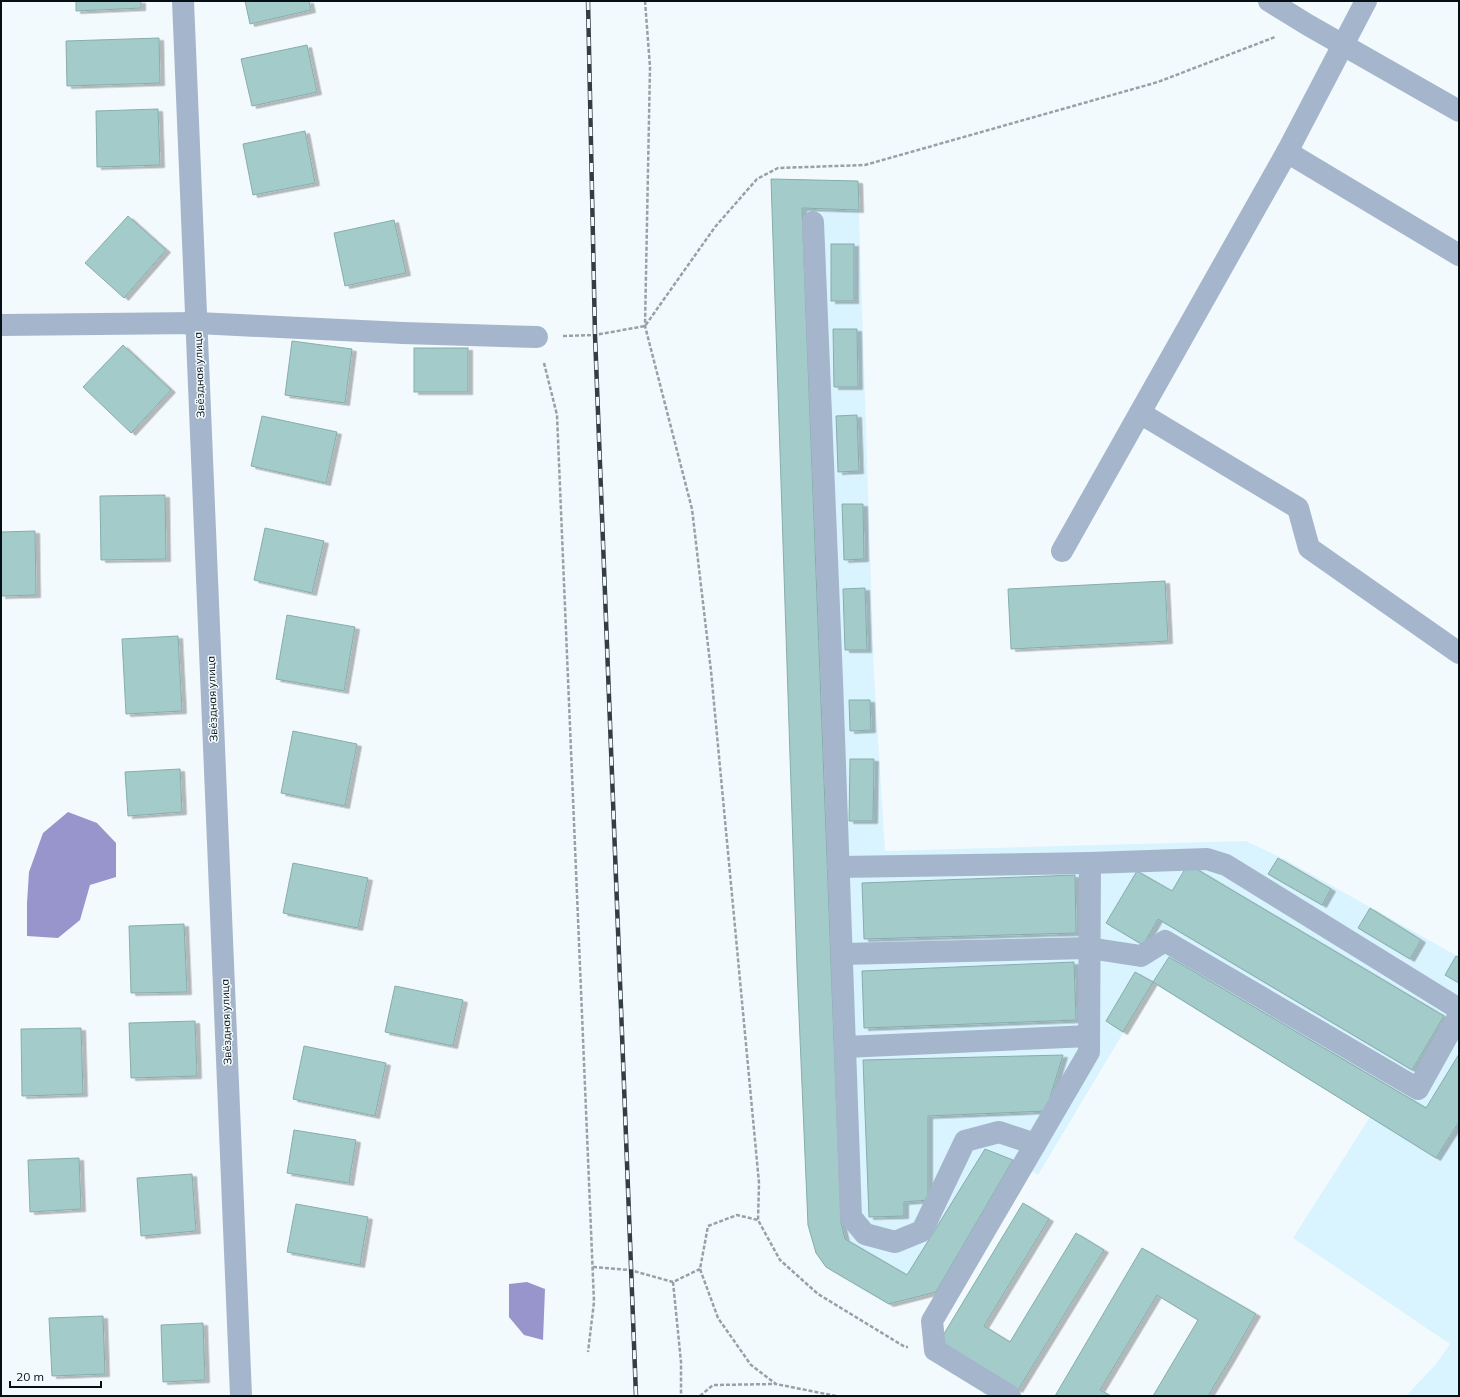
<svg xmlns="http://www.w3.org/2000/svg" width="1460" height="1397" viewBox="0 0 1460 1397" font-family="Mulish,sans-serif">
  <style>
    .built { fill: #d9f4ff }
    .water { fill: #9895cd }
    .building { fill: #a3cbc9; stroke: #86adac; filter: url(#shadow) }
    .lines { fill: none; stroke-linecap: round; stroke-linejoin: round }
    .path { stroke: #98a1a5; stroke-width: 2.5; stroke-dasharray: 4 2; stroke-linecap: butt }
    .minor { stroke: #a5b6cc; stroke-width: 22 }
    .rail-casing { stroke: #333e42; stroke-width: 4.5 }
    .rail { stroke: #f3fafd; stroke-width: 3; stroke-dasharray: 9; stroke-linecap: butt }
    .labels { text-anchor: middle; stroke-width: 3; stroke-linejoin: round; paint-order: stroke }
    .street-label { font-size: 11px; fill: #041015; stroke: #f3fafd }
  </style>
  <defs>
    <filter id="shadow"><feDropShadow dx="4.5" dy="2.5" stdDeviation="0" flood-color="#0004"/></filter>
  </defs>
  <rect width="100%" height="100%" fill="#f3fafd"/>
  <polygon class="built" points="771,179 858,181 874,676 885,851 1246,841 1286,860 1459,957 1459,1396 1406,1396 1436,1364 1450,1344 1293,1238 1370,1117 1153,983 1038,1175 1014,1160 936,1292 889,1304 826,1267 816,1253 808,1225"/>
  <g class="water">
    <polygon points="68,812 97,823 116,843 116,877 90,885 80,920 58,938 27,936 27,903 29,872 43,833"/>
    <polygon points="527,1282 545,1289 543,1340 524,1335 509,1317 509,1284"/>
  </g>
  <g class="building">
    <polygon points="76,1 141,1 141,8 76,11"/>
    <polygon points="245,1 309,1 311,10 250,24"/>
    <polygon points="159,38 160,83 67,86 66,41"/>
    <polygon points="307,45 317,92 252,106 241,59"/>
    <polygon points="158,109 160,165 97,167 96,111"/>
    <polygon points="305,131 315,183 253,195 243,144"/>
    <polygon points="771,179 858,181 859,210 802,208 841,1222 845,1239 907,1275 985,1149 1013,1160 936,1292 889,1304 826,1267 816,1253 808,1225 797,968"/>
    <polygon points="128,216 166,250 124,298 85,263"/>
    <polygon points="394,220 406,273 345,286 334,233"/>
    <rect x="831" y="244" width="23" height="57"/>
    <polygon points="833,329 857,329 858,387 834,387"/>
    <polygon points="292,341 352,349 345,403 285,395"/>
    <polygon points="123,345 171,390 131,433 83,387"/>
    <rect x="414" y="348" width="54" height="44"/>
    <polygon points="857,415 859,471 838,472 836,416"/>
    <polygon points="262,416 337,432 326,483 251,466"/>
    <polygon points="165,495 166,559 101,560 100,496"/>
    <polygon points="842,504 863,504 864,559 844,560"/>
    <polygon points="265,528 324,541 312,593 254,580"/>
    <polygon points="35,531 36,595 1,596 1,532"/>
    <polygon points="1165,581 1168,641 1011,649 1008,589"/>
    <polygon points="865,588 867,650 845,650 843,589"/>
    <polygon points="287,615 355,627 344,691 276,679"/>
    <polygon points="178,636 182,711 126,714 122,639"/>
    <polygon points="849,700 870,700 871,730 850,731"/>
    <polygon points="293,731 357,744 345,806 281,793"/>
    <polygon points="850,759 874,759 873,821 849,821"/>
    <polygon points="180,769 182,812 128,816 125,772"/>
    <polygon points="1278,858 1331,889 1322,905 1268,874"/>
    <polygon points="293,863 368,878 358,928 283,913"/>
    <polygon points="1188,864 1444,1016 1412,1070 1158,919 1143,945 1106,923 1137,871 1172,891"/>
    <polygon points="1075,875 1076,933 864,939 862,883"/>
    <polygon points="1370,908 1421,940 1410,959 1358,928"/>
    <polygon points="184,924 187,992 131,993 129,926"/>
    <polygon points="1456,956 1459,957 1459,983 1445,975"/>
    <polygon points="1169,957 1426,1108 1459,1054 1459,1122 1436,1158 1153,982"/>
    <polygon points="1074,962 1076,1020 864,1028 862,971"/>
    <polygon points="1135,972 1153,982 1123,1032 1106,1021"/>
    <polygon points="395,986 463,1000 453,1046 385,1032"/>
    <polygon points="195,1021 197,1076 131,1078 129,1023"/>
    <polygon points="81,1028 83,1094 22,1096 21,1029"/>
    <polygon points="304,1046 386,1063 375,1116 293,1099"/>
    <polygon points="1063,1055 1046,1111 928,1116 928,1200 904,1202 904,1216 869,1217 863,1060"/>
    <polygon points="294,1130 356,1140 349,1183 287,1173"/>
    <polygon points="79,1158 81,1209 30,1212 28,1160"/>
    <polygon points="192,1174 196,1231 141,1236 137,1178"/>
    <polygon points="1023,1203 1049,1219 984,1326 1010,1342 1076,1233 1104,1250 1018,1390 939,1342"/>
    <polygon points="296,1204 368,1217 360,1265 287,1252"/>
    <polygon points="1142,1248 1256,1314 1229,1361 1208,1396 1153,1396 1198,1320 1157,1295 1100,1390 1111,1396 1055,1396"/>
    <polygon points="103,1316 105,1374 52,1376 49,1318"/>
    <polygon points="203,1323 205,1380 163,1382 161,1325"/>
  </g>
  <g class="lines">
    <g class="path">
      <polyline points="645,1 650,67 645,326 692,509 711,671 759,1183 758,1220"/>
      <polyline points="563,336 595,335 645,326 715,227 757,179 778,168 865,165 1158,82 1275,37"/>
      <polyline points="544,363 557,415 594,1302 588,1352"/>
      <polyline points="593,1267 630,1270 673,1282 700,1269"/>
      <polyline points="673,1282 681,1362 681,1396"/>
      <polyline points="700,1396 713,1385 775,1384"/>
      <polyline points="836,1396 776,1384 751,1365 718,1318 700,1269 708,1226 737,1215 758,1220 780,1260 818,1294 905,1347 908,1347"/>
    </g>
    <g class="minor">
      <polyline points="183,1 241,1396"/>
      <polyline points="1269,1 1308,25 1459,111"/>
      <polyline points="1287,152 1459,255"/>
      <polyline points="813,222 832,680 851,1217 865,1234 895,1242 922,1231 965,1141 999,1132 1035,1144"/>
      <polyline points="1,325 197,323 403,333 537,337"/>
      <polyline points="1140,413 1298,508 1309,548 1459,653"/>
      <polyline points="1062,551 1287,152 1366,1"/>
      <polyline points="838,867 1090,863 1207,859 1226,865 1459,1009"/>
      <polyline points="842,954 1089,948 1141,956 1165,941 1418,1089 1459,1015"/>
      <polyline points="845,1047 1089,1036"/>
      <polyline points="1010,1396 935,1350 932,1321 1089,1052 1090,863"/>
    </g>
    <g class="rail-casing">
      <polyline id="rail" points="588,1 595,335 636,1396"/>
    </g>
    <use href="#rail" class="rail"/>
  </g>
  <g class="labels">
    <g class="street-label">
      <text transform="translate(199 375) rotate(-92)" y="4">Звёздная улица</text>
      <text transform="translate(212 699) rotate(-92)" y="4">Звёздная улица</text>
      <text transform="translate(226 1022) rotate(-92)" y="4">Звёздная улица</text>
    </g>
  </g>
  <rect width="1460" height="1397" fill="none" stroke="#041015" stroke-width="4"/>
  <path d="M10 1381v6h91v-6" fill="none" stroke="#041015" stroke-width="2"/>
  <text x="16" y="1381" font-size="12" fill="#041015" stroke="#f3fafd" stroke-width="3" paint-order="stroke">20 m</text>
</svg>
